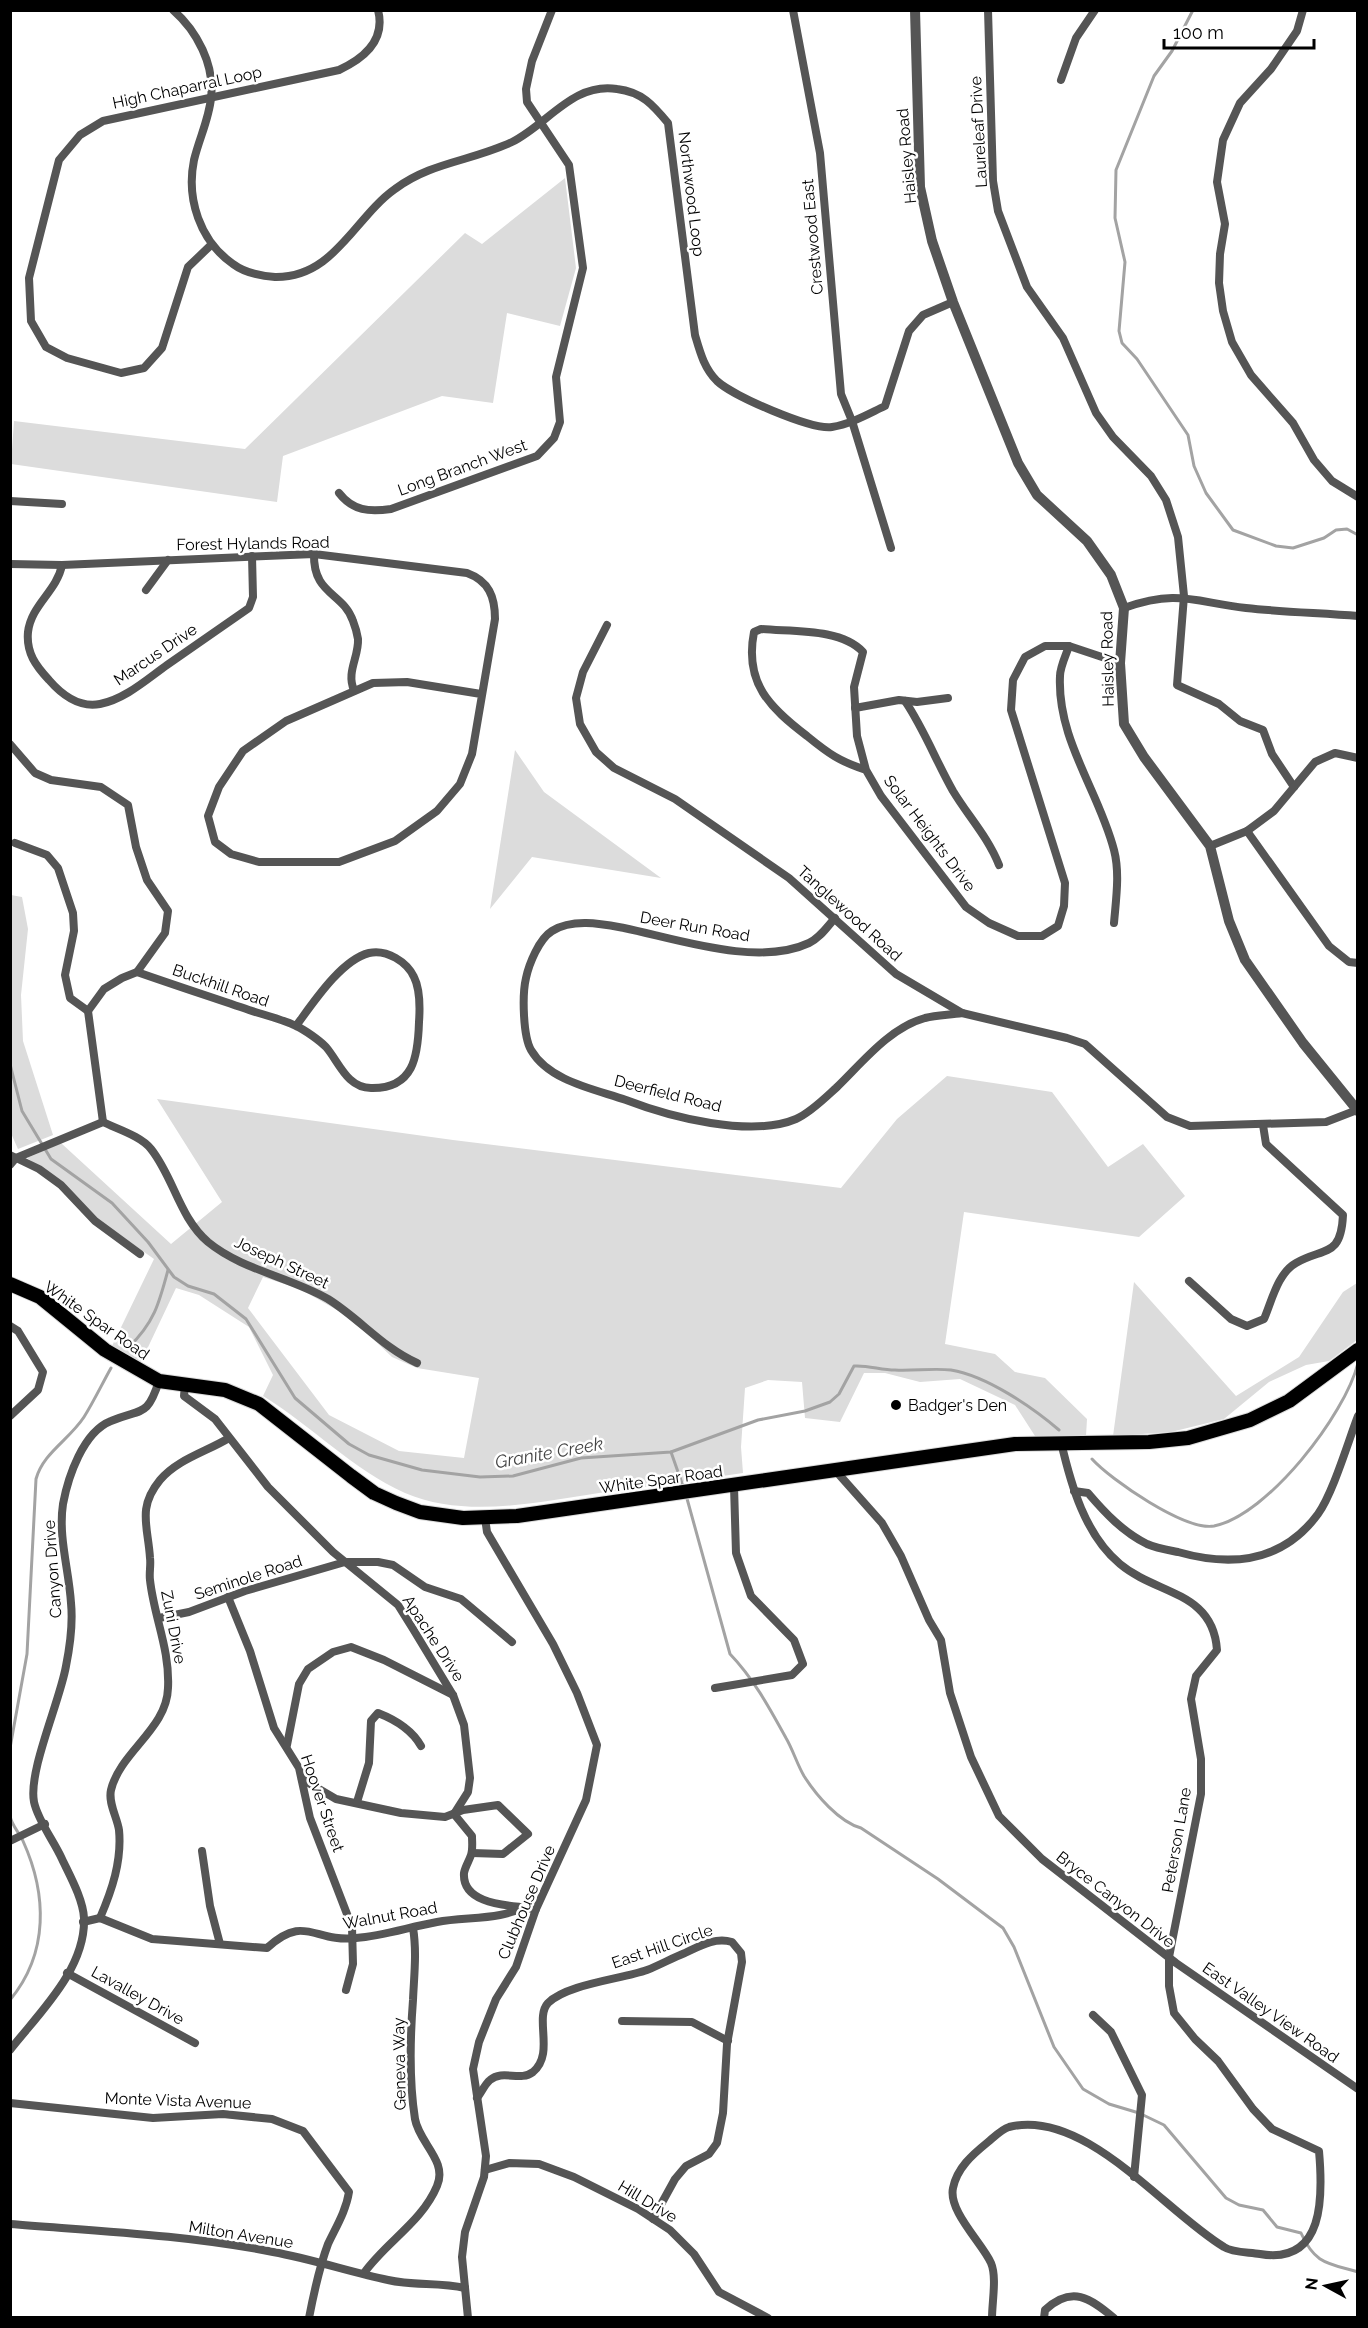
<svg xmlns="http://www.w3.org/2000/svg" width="1368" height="2328" viewBox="0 0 1368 2328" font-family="Raleway,sans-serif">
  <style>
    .green { fill: #dcdcdc; fill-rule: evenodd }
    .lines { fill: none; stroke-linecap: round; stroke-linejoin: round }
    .stream { stroke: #a3a3a3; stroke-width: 3 }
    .primary-casing { stroke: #dbdbdb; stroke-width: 16 }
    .minor { stroke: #555; stroke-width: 8 }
    .tertiary { stroke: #555; stroke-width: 10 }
    .primary { stroke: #000; stroke-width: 14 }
    .poi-dot { fill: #000; stroke: #fff; stroke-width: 2 }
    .labels { text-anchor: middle; stroke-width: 5; stroke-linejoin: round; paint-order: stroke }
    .street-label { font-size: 16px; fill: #000; stroke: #fff }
    .poi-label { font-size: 16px; fill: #000; stroke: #fff; text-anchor: start }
    .water-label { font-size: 18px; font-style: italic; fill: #444; stroke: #fff }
  </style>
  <rect width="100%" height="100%" fill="#fff"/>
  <g class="green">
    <polygon points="565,178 576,268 560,326 507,313 493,403 442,396 283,456 277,502 11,464 14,421 245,449 465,233 482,244"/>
    <polygon points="515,750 544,792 661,878 532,857 490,909"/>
    <polygon points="11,895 22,897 28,929 21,995 23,1041 53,1135 18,1149 10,1131"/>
    <path d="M947 1076 1052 1092 1108 1167 1143 1144 1185 1196 1139 1237 964 1212 945 1344 995 1354 1015 1372 1045 1378 1087 1419 1086 1436H1035L1015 1405 960 1379 920 1382 885 1373H864L840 1422 805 1418 802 1382 768 1380 745 1388 741 1447 743 1473C695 1480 647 1487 599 1493 537 1502 466 1519 405 1493 352 1469 312 1426 263 1396L273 1375 249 1327 199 1295 176 1288 141 1362 112 1346 154 1259 96 1218 65 1185 27 1158 61 1143 171 1244 222 1202 157 1099 453 1140 841 1188 897 1119ZM263 1277 300 1289 351 1318 392 1357 417 1368 479 1378 464 1458 399 1451 329 1415 248 1308Z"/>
    <polygon points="1134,1282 1236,1396 1299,1357 1343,1292 1357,1283 1357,1340 1329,1361 1306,1365 1269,1382 1224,1419 1171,1432 1113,1436"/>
  </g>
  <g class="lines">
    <g class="stream">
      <polyline points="1193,10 1172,51 1154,76 1116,170 1115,218 1125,262 1119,331 1122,343 1137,359 1188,435 1194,466 1206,493 1233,530 1276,546 1293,548 1324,538 1336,530 1347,529 1358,535"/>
      <path d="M10 1064 22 1111 51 1159 112 1203 148 1242 174 1277 188 1286 214 1294 246 1319 295 1398 349 1444 369 1455 422 1470 480 1477 513 1476 581 1458 671 1452 758 1420 805 1411 830 1402 839 1394 854 1366C868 1365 881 1370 895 1370 914 1371 933 1368 951 1370 987 1376 1032 1407 1059 1430"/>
      <path d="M128 1348C154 1323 159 1304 168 1270"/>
      <polyline points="671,1452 684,1489"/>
      <path d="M1092 1459C1111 1480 1185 1531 1214 1526 1268 1515 1345 1415 1358 1363"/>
      <path d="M686 1495 730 1654C754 1679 770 1709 786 1738 793 1750 797 1764 804 1776 816 1795 839 1822 861 1828L938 1879 1003 1928 1014 1947 1054 2047 1083 2089 1109 2104 1139 2113 1164 2125 1226 2198 1239 2205 1263 2210 1277 2227 1301 2233C1315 2264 1327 2263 1358 2272"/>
      <path d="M10 1748 27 1654 36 1479C43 1453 69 1440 84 1417 94 1401 102 1384 111 1368"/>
      <path d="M10 1816C12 1826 19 1832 23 1841 47 1894 49 1953 10 2000"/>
    </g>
    <g class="primary-casing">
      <polyline id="primary" points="10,1284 40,1297 105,1350 159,1381 225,1390 259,1404 351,1476 374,1493 396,1503 420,1512 463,1518 517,1516 1015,1444 1149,1442 1188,1438 1250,1420 1289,1401 1358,1350"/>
    </g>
    <g class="minor">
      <path d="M173 10C197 31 215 65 211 98 209 119 199 139 194 160 186 199 200 241 233 264 245 273 260 276 275 277 334 278 354 218 395 189 431 162 472 161 512 142 548 124 573 82 617 89 642 92 653 105 668 123L695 335C700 352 704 368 717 381 733 396 811 430 832 427 851 424 868 414 885 406L909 331 923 315 953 302"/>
      <polyline points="793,10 820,153 841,394 852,421 891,548"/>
      <polyline points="988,10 993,181 998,211 1027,287 1063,338 1096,413 1113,437 1151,476 1166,500 1178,537 1184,596 1177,685 1219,704 1240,721 1263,730 1272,754 1294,787"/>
      <polyline points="1303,10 1297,31 1271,69 1240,103 1223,140 1217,182 1225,224 1220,254 1219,283 1223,311 1232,342 1251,375 1293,423 1314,460 1332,481 1358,497"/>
      <polyline points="1061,80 1076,38 1095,10"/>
      <path d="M211 245 188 267 162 348 144 368 121 373 67 358 46 347 31 321 29 278 59 160 80 135 103 121 339 70C363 59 386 41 378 10"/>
      <path d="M339 493C353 511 369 512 391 509L537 456 554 438 560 422 556 377 583 268 569 165 527 102 526 89 532 61 552 10"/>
      <polyline points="10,501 62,504"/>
      <path d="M314 554C313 595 343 592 353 621 355 626 357 633 358 639 359 657 346 672 354 690"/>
      <path d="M10 564 62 565 314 554 467 573C489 581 495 597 495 619L472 754 460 784 437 811 395 841 339 862H259L231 854 215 842 208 816 219 787 243 751 286 721 373 683 407 682 481 694"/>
      <path d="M62 565C57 591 31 605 28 632 26 653 36 666 49 680 62 695 79 708 100 704 125 699 146 680 167 665 194 646 222 627 249 608L253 597 252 556"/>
      <polyline points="146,590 168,560"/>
      <path d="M1124 608C1178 589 1194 602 1246 608 1283 612 1321 613 1358 616"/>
      <polyline points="607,625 583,672 576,698 580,724 596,752 614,768 675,799 789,878 896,974 962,1013 1067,1038 1085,1044 1167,1117 1190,1126 1326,1122 1357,1110"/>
      <path d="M1069 646C1066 655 1060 667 1060 676 1057 740 1099 791 1114 850 1120 873 1116 899 1114 923"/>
      <path d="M905 701C924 729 936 761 953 791 968 816 988 837 999 865"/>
      <polyline points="855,708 899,700 917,702 948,698"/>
      <polyline points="10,744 35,773 51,780 101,787 128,805 136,847 147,880 168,911 165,933 137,972 122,978 104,989 88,1011 103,1122"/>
      <path d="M866 770C839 761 829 754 807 736 770 708 744 683 754 632L761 629C792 632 841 628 863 652L854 687 857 736 866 770 881 796 966 907 989 923 1018 936H1042L1058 926 1064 906 1065 883 1011 710 1013 680 1025 657 1045 646H1069L1120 663"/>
      <polyline points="1247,831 1329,946 1349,962 1358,963"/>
      <polyline points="15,843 47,855 58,868 73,913 74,931 65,975 70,998 88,1011"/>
      <polyline points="1210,846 1247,831 1274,811 1315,762 1335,753 1358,758"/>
      <path d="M835 918C827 927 820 938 809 943 758 967 677 939 624 928 602 924 573 918 552 931 539 939 529 964 526 978 522 995 523 1036 531 1050 549 1081 594 1089 626 1100 670 1117 751 1138 796 1119 810 1113 825 1098 836 1088 862 1063 889 1028 925 1018 937 1015 950 1015 962 1013"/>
      <path d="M137 972C174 985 211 997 249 1010 264 1015 282 1019 296 1026 305 1030 319 1040 326 1047 339 1062 347 1088 371 1088 414 1089 418 1056 419 1022 420 1008 420 989 414 977 407 962 387 949 369 953 341 960 313 1003 296 1026"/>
      <polyline points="10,1155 39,1169 61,1185 95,1221 140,1254"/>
      <path d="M10 1165 16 1158 103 1122C117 1129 141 1136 151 1149 174 1178 179 1217 208 1242 242 1270 290 1277 328 1299 360 1319 383 1348 417 1363"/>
      <path d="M1189 1281 1231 1319 1247 1326 1264 1319C1272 1300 1278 1273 1296 1263 1324 1247 1341 1258 1343 1215L1266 1144 1263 1125"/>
      <polyline points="10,1326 18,1331 43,1372 38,1390 10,1416"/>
      <path d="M185 1384 184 1396 215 1419 268 1487 333 1552 398 1605 413 1629 453 1695 464 1725 470 1778 468 1792 454 1814 472 1836C472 1842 473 1849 471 1855 469 1861 465 1867 464 1873 462 1902 502 1905 521 1907"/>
      <polyline points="835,1470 882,1523 901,1556 929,1620 941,1640 950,1693 971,1757 999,1816 1042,1859 1176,1963 1358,2089"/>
      <path d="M1074 1491 1088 1493C1105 1513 1123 1532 1147 1544 1156 1548 1168 1550 1178 1552 1231 1567 1282 1563 1318 1514 1333 1493 1348 1442 1358 1416"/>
      <polyline points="228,1597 250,1651 274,1728 299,1768 310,1818 352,1927 353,1964 346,1990"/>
      <polyline points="159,1618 189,1612 245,1591 345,1562 378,1562 393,1565 425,1587 461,1599 512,1642"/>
      <polyline points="715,1688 792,1675 803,1664 794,1640 751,1596 736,1553 734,1486"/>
      <polyline points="287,1745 299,1684 308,1669 333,1652 351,1647 384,1660 453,1695"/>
      <polyline points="302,1779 336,1799 401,1813 445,1817 463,1810 498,1805 528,1834 503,1854 472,1853"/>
      <path d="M357 1802 369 1763 371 1721 378 1713C396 1720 412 1730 421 1746"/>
      <polyline points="10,1841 45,1824"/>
      <polyline points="202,1851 210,1906 220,1944"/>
      <path d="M100 1918C112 1890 122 1861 119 1830 117 1817 108 1803 111 1790 120 1752 167 1729 168 1688 170 1649 154 1617 150 1580 149 1573 151 1565 150 1558 148 1526 137 1508 160 1480 178 1459 206 1452 229 1438"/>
      <path d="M83 1922 100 1918 152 1939 267 1948C305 1913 314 1943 356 1938 383 1936 409 1927 437 1922 457 1918 480 1919 500 1915 516 1912 519 1907 536 1909"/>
      <polyline points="67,1973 195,2043"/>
      <polyline points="1093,2015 1111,2032 1142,2095 1134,2177"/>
      <polyline points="622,2021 692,2022 728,2041"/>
      <path d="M10 2050C39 2013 86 1969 84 1918 83 1899 70 1876 62 1859 54 1841 38 1821 34 1802 28 1771 60 1701 66 1666 70 1646 73 1623 71 1603 69 1570 58 1537 63 1504 68 1477 83 1432 111 1421 142 1408 147 1418 159 1381"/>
      <path d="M477 2098C481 2093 485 2084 490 2080 503 2069 520 2082 533 2072 555 2054 534 2018 548 2003 567 1984 622 1979 647 1970 660 1965 672 1958 685 1953 700 1946 715 1937 732 1942L741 1953 742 1962 727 2044 723 2113 717 2143 709 2154 686 2166 675 2179 653 2219"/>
      <path d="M10 2103 153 2118 223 2114 272 2119 303 2131 349 2192C346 2211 336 2227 328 2244 319 2268 314 2292 309 2318"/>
      <polyline points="485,2170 509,2163 539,2164 574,2177 638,2209 670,2230 694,2254 719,2292 768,2318"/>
      <path d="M10 2224C97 2231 188 2235 273 2252 312 2259 350 2272 388 2280 413 2286 439 2282 465 2288"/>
      <path d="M364 2273C386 2242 422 2222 437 2186 448 2161 419 2143 415 2119 409 2081 410 2039 413 2000 414 1976 417 1952 413 1928"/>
      <polyline points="468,2318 462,2257 465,2232 484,2177 486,2156 473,2069 479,2042 496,1999 516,1967 536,1909 586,1800 597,1745 577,1693 553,1644 487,1532 485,1518"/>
      <path d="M992 2318C992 2302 997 2277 991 2263 982 2243 948 2211 953 2188 957 2168 972 2155 988 2142 994 2137 1002 2129 1009 2127 1085 2108 1164 2211 1224 2247 1233 2253 1249 2252 1260 2254 1325 2265 1323 2196 1319 2151L1272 2129 1253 2109 1218 2061 1195 2039 1174 2013 1169 1986V1957L1201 1794V1759L1191 1699 1196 1676 1217 1650C1213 1591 1157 1595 1120 1564 1085 1535 1071 1485 1061 1442"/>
      <path d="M1044 2318 1045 2310C1072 2285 1090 2298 1114 2318"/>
    </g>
    <polyline class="tertiary" points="915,10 920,187 932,241 953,302 1018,463 1037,495 1087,541 1111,575 1124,608 1120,663 1124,724 1144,757 1210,846 1229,921 1245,960 1303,1043 1358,1111"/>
    <use href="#primary" class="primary"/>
  </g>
  <circle class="poi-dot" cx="896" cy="1405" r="6"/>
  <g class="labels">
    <g class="street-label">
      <text transform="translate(187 87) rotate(-12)" y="6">High Chaparral Loop</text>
      <text transform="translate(978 132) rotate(-93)" y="6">Laureleaf Drive</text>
      <text transform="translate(906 156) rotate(-95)" y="6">Haisley Road</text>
      <text transform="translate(692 194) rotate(83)" y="6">Northwood Loop</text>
      <text transform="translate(812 237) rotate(-95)" y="6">Crestwood East</text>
      <text transform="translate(462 467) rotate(-20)" y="6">Long Branch West</text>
      <text transform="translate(253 543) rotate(-1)" y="6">Forest Hylands Road</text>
      <text transform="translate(155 654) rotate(-34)" y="6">Marcus Drive</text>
      <text transform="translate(1107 659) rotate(-91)" y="6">Haisley Road</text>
      <text transform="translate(930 833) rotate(53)" y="6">Solar Heights Drive</text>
      <text transform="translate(850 913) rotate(42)" y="6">Tanglewood Road</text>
      <text transform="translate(695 926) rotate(10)" y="6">Deer Run Road</text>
      <text transform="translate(221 985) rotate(19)" y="6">Buckhill Road</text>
      <text transform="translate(668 1093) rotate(14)" y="6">Deerfield Road</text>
      <text transform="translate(282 1262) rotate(25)" y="6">Joseph Street</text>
      <text transform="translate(97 1320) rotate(35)" y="6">White Spar Road</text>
      <text transform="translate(661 1479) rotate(-8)" y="6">White Spar Road</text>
      <text transform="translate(52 1569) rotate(-94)" y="6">Canyon Drive</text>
      <text transform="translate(248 1577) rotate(-18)" y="6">Seminole Road</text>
      <text transform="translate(174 1627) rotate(79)" y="6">Zuni Drive</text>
      <text transform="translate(434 1638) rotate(57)" y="6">Apache Drive</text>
      <text transform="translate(323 1803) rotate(71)" y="6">Hoover Street</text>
      <text transform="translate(1176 1840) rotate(-80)" y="6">Peterson Lane</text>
      <text transform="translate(1116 1899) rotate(38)" y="6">Bryce Canyon Drive</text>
      <text transform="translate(526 1902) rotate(-67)" y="6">Clubhouse Drive</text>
      <text transform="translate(390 1915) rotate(-10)" y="6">Walnut Road</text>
      <text transform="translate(662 1946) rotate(-19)" y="6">East Hill Circle</text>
      <text transform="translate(138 1995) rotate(29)" y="6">Lavalley Drive</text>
      <text transform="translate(1271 2012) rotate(35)" y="6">East Valley View Road</text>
      <text transform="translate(399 2064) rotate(-91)" y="6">Geneva Way</text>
      <text transform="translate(178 2100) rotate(2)" y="6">Monte Vista Avenue</text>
      <text transform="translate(648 2201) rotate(31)" y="6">Hill Drive</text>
      <text transform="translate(241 2234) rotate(9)" y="6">Milton Avenue</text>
    </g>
    <g class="poi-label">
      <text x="908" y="1411">Badger's Den</text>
    </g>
    <g class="water-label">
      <text transform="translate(549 1453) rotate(-10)" y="6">Granite Creek</text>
    </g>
  </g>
  <rect width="1368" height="2328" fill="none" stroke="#000000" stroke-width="24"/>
  <g transform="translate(1326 2286) rotate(278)" stroke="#ffffff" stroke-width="4.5" paint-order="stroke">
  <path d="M0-4.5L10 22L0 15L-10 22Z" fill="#000000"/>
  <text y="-9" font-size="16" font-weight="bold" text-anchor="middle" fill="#000000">N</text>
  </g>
  <path d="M1164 39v9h150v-9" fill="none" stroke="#000000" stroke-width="3"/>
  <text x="1173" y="39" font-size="18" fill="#000000" stroke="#ffffff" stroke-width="4.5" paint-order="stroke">100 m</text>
</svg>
